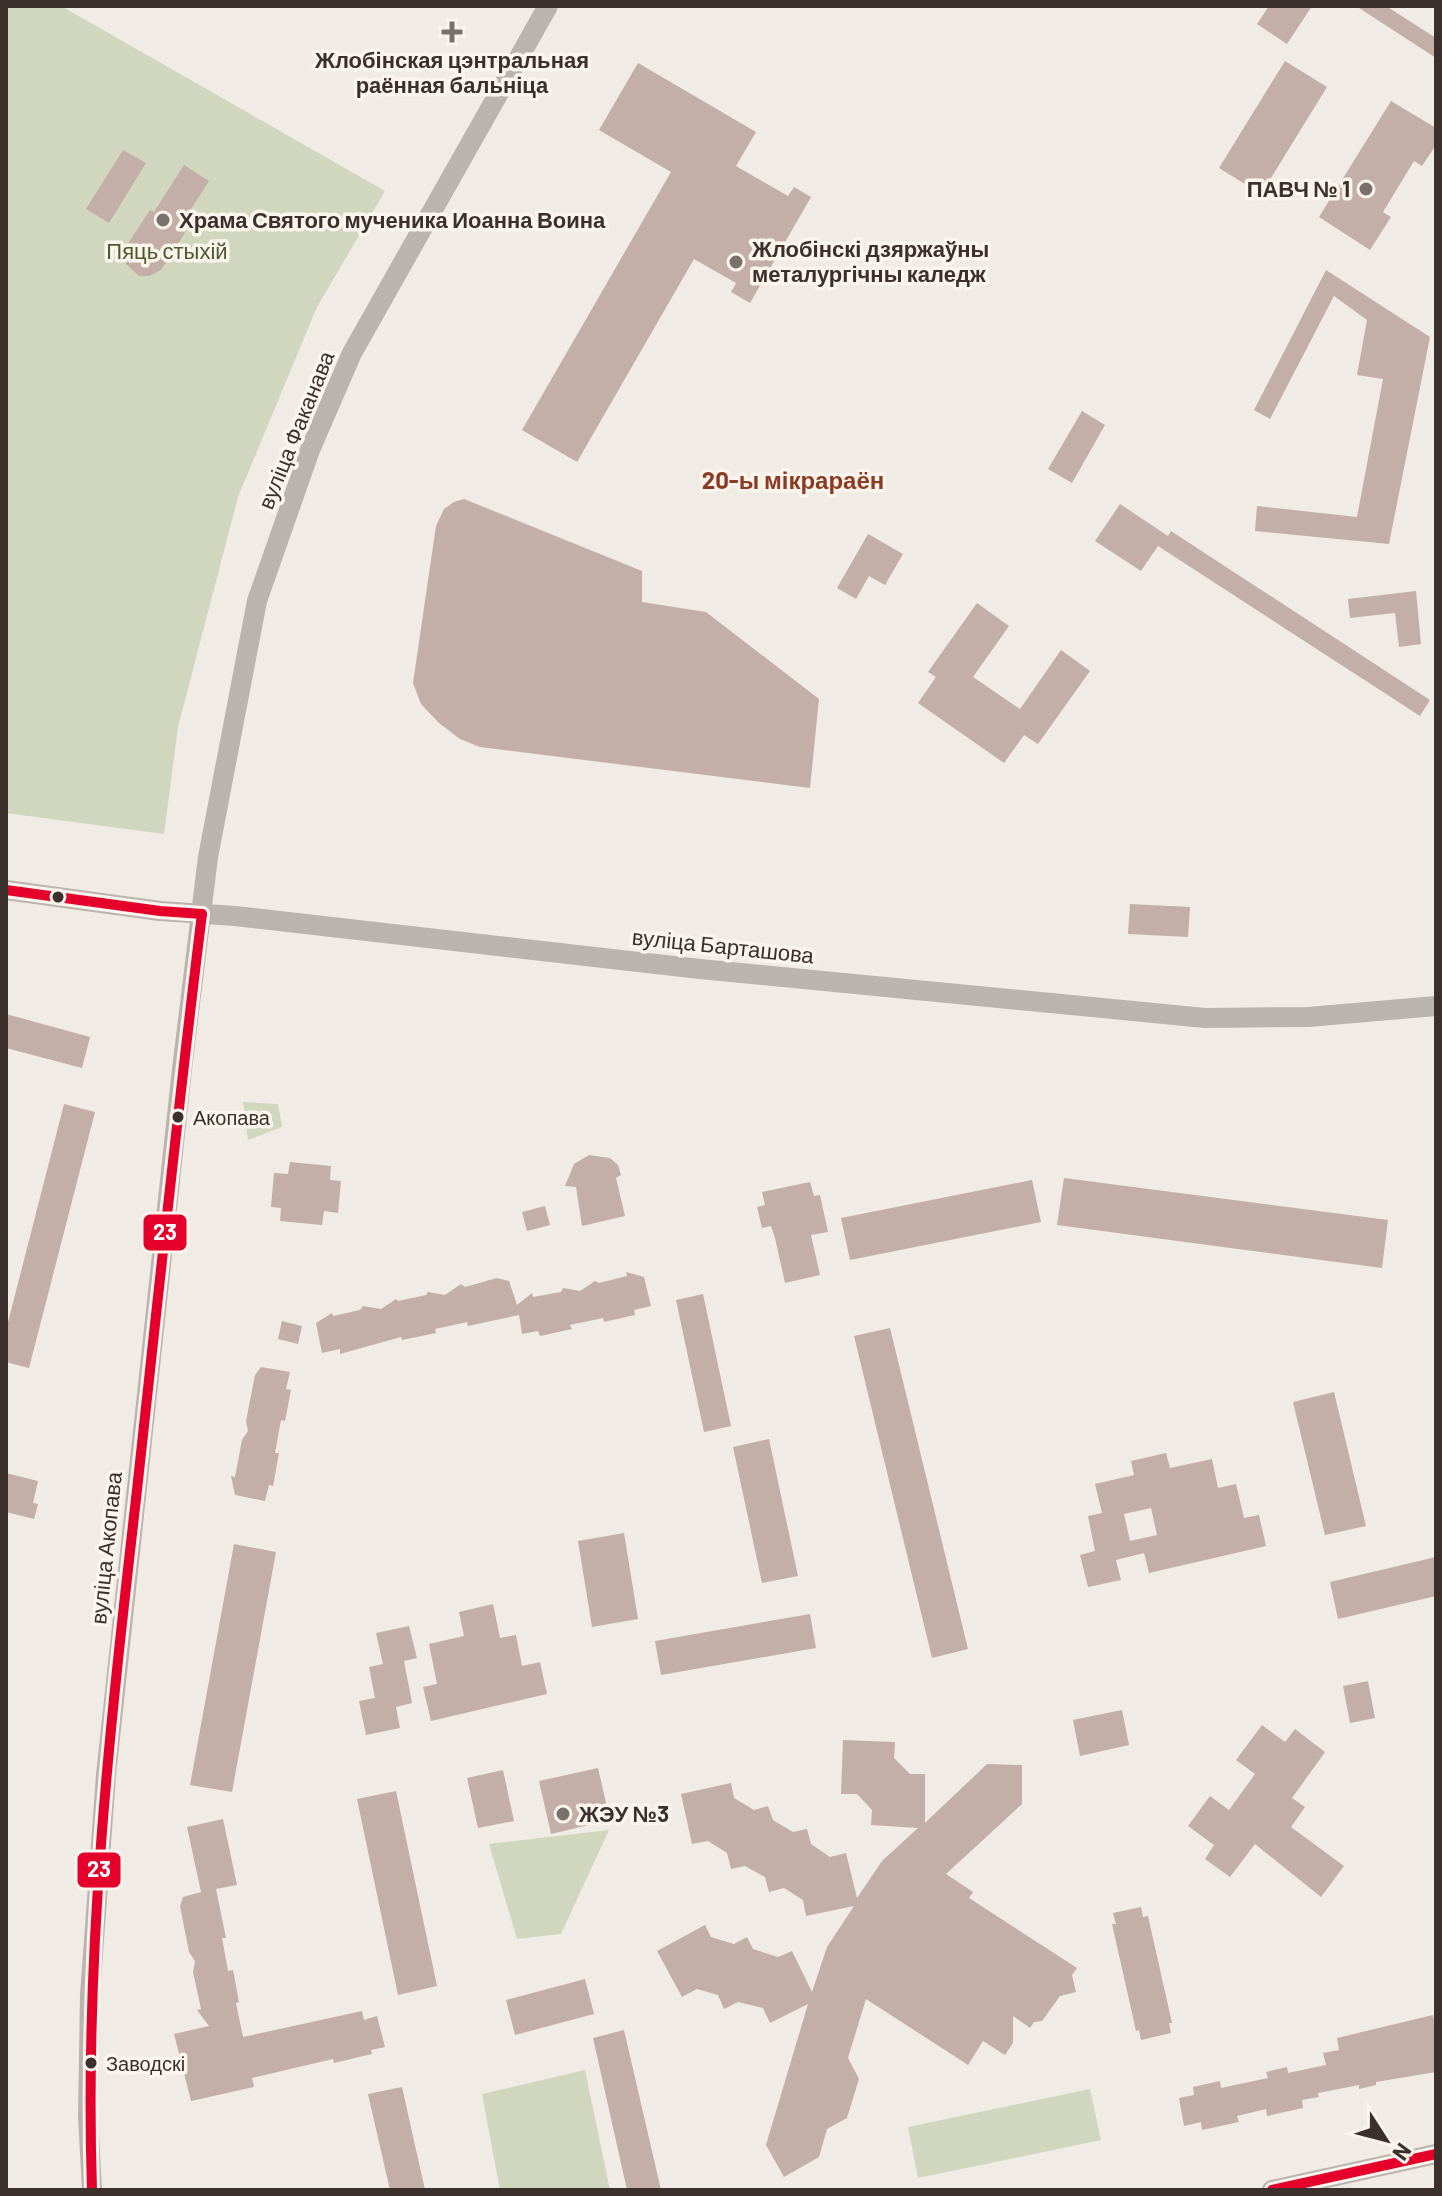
<svg xmlns="http://www.w3.org/2000/svg" width="1442" height="2196" viewBox="0 0 1442 2196" font-family="Barlow,sans-serif">
  <style>
    .green { fill: #d1d6bf }
    .building { fill: #c3afa7; fill-rule: evenodd }
    .lines { fill: none; stroke-linecap: round; stroke-linejoin: round }
    .secondary { stroke: #bab3ae; stroke-width: 20 }
    .bus-1-casing { stroke: #fbf5ee; stroke-width: 16 }
    .bus-1 { stroke: #e4002b; stroke-width: 10 }
    .poi-dot { fill: #7a716c; stroke: #fbf5ee; stroke-width: 3 }
    .bus-dot { fill: #3b302b; stroke: #fbf5ee; stroke-width: 3 }
    .labels { text-anchor: middle; stroke-width: 7; stroke-linejoin: round; paint-order: stroke }
    .bus-label { font-size: 20px; fill: #3b302b; stroke: #fbf5ee; text-anchor: start }
    .poi-label { font-size: 22px; font-weight: bold; fill: #3b302b; stroke: #fbf5ee; text-anchor: start }
    .park-label { font-size: 22px; fill: #4a5a2e; stroke: #fbf5ee }
    .street-label { font-size: 22px; fill: #3b302b; stroke: #fbf5ee }
    .neighbourhood-label { font-size: 24px; font-weight: bold; fill: #8c3b22; stroke: #fbf5ee }
    .line-badge { stroke: #fbf5ee; stroke-width: 3 }
    .badge-label { font-size: 22px; text-anchor: middle; font-weight: bold; fill: #fff }
  </style>
  <rect width="100%" height="100%" fill="#f0ebe5"/>
  <g class="green">
    <polygon points="6,6 61,6 385,191 317,307 238,497 178,727 164,834 6,813"/>
    <polygon points="243,1102 278,1104 282,1127 248,1140"/>
    <polygon points="609,1830 561,1934 517,1939 489,1844"/>
    <polygon points="585,2070 610,2190 500,2190 482,2094"/>
    <polygon points="1090,2089 1101,2140 918,2178 908,2127"/>
  </g>
  <g class="building">
    <polygon points="1269,6 1312,6 1287,44 1257,24"/>
    <polygon points="1356,6 1386,6 1436,38 1436,58"/>
    <polygon points="1285,61 1327,87 1261,194 1219,168"/>
    <polygon points="638,63 756,132 736,166 788,196 794,187 811,197 750,303 731,292 736,283 694,259 577,462 522,430 671,172 599,130"/>
    <polygon points="1391,101 1436,128 1436,145 1422,166 1414,161 1383,212 1391,217 1370,250 1319,217"/>
    <polygon points="123,150 146,163 109,223 86,209"/>
    <polygon points="184,165 209,181 179,228 185,233 161,270 149,276 139,276 126,264 125,248 150,210 154,212"/>
    <polygon points="1326,270 1430,337 1389,544 1255,531 1257,506 1357,517 1383,379 1357,375 1367,320 1334,296 1270,419 1254,410"/>
    <polygon points="1082,411 1105,425 1072,483 1048,469"/>
    <polygon points="464,499 642,571 642,602 706,612 819,699 810,788 480,747 460,739 439,723 421,704 413,683 436,526 444,509 454,502"/>
    <polygon points="1120,504 1168,536 1171,531 1430,700 1420,716 1158,546 1141,571 1095,541"/>
    <polygon points="868,534 903,554 885,585 869,576 856,599 837,588"/>
    <polygon points="1416,591 1421,644 1399,647 1395,613 1350,618 1348,599"/>
    <polygon points="977,603 1009,626 973,677 1020,709 1061,650 1090,671 1038,744 1024,735 1004,763 918,703 936,677 928,672"/>
    <polygon points="1130,904 1190,907 1188,937 1128,934"/>
    <polygon points="6,1014 90,1037 82,1068 6,1048"/>
    <polygon points="64,1104 95,1112 29,1368 6,1362 6,1330"/>
    <polygon points="589,1155 610,1158 618,1165 621,1175 616,1178 625,1216 582,1226 576,1187 565,1186 574,1164"/>
    <polygon points="290,1162 331,1166 330,1180 341,1181 338,1213 324,1211 322,1225 280,1221 281,1208 271,1207 274,1173 288,1174"/>
    <polygon points="1064,1178 1388,1220 1382,1268 1057,1225"/>
    <polygon points="1032,1180 1041,1222 850,1260 841,1218"/>
    <polygon points="810,1182 814,1196 820,1195 828,1232 811,1235 820,1275 785,1283 775,1238 771,1226 762,1228 757,1207 765,1205 762,1192"/>
    <polygon points="545,1206 550,1225 527,1231 522,1212"/>
    <polygon points="626,1272 644,1277 651,1306 634,1310 635,1315 604,1322 603,1318 570,1325 572,1329 540,1336 538,1331 522,1334 519,1315 468,1326 467,1322 435,1329 436,1333 402,1340 401,1337 340,1354 340,1349 322,1353 316,1323 332,1313 333,1316 360,1310 363,1306 381,1309 396,1299 398,1301 426,1295 428,1292 445,1295 461,1284 465,1287 497,1278 509,1281 517,1305 532,1293 533,1297 561,1292 563,1288 580,1291 595,1281 599,1283 627,1276"/>
    <polygon points="703,1294 731,1426 704,1432 676,1300"/>
    <polygon points="282,1321 302,1326 298,1344 278,1339"/>
    <polygon points="890,1328 968,1649 932,1658 854,1336"/>
    <polygon points="261,1367 290,1372 286,1389 291,1390 285,1421 281,1420 275,1453 279,1453 273,1486 269,1485 265,1501 235,1495 231,1476 235,1477 242,1440 248,1431 246,1421 255,1375"/>
    <polygon points="1334,1392 1366,1526 1325,1535 1293,1402"/>
    <polygon points="769,1439 798,1576 762,1583 733,1447"/>
    <path d="M1166 1453 1170 1468 1212 1459 1218 1488 1236 1484 1244 1518 1259 1515 1266 1546 1149 1573 1144 1553 1116 1560 1121 1580 1088 1587 1080 1555 1095 1551 1088 1516 1102 1513 1095 1484 1134 1475 1131 1461ZM1151 1508 1157 1535 1130 1541 1124 1514Z"/>
    <polygon points="6,1473 38,1481 33,1503 38,1504 34,1519 6,1512"/>
    <polygon points="624,1533 638,1619 592,1627 578,1541"/>
    <polygon points="234,1544 276,1552 232,1792 190,1785"/>
    <polygon points="1436,1557 1436,1596 1338,1619 1330,1582"/>
    <polygon points="493,1604 500,1638 516,1635 522,1666 540,1662 547,1694 431,1721 423,1687 437,1684 429,1644 464,1636 459,1612"/>
    <polygon points="810,1614 816,1648 661,1675 655,1641"/>
    <polygon points="409,1626 417,1658 404,1661 412,1703 396,1707 400,1728 366,1735 359,1701 375,1698 369,1667 383,1664 376,1633"/>
    <polygon points="1368,1681 1375,1718 1350,1723 1343,1686"/>
    <polygon points="1122,1710 1129,1745 1080,1756 1073,1720"/>
    <polygon points="1262,1725 1285,1742 1295,1729 1325,1752 1292,1798 1305,1807 1291,1827 1344,1866 1321,1897 1255,1844 1230,1877 1205,1859 1214,1845 1188,1826 1210,1796 1229,1810 1255,1774 1236,1760"/>
    <polygon points="843,1740 895,1742 894,1758 910,1774 925,1774 925,1823 987,1764 1022,1765 1022,1804 946,1874 973,1892 969,1898 1077,1968 1072,1975 1076,1992 1060,1996 1042,2021 1034,2022 1030,2028 1013,2016 1013,2043 1005,2055 983,2041 968,2065 866,1999 848,2058 859,2079 847,2118 827,2129 819,2157 784,2177 766,2145 808,2004 770,2023 763,2008 738,2002 724,2009 718,1995 697,1989 682,1997 657,1951 705,1925 711,1937 734,1944 747,1937 753,1949 778,1957 792,1951 812,1992 827,1947 854,1906 806,1916 803,1900 784,1888 769,1892 765,1877 745,1866 731,1869 727,1853 708,1841 692,1844 681,1794 731,1783 734,1798 754,1810 768,1806 773,1820 793,1832 807,1829 811,1844 830,1857 846,1853 857,1898 882,1861 918,1828 871,1825 872,1810 857,1794 841,1794"/>
    <polygon points="598,1768 610,1820 551,1834 539,1781"/>
    <polygon points="503,1770 514,1821 478,1828 467,1778"/>
    <polygon points="396,1791 437,1986 398,1995 357,1799"/>
    <polygon points="223,1819 237,1885 216,1889 226,1938 222,1938 228,1971 233,1970 239,2002 236,2003 243,2037 362,2011 364,2020 377,2016 385,2047 371,2050 372,2054 334,2063 333,2059 252,2078 254,2087 191,2101 174,2034 209,2026 197,2010 201,2009 193,1972 195,1961 189,1952 180,1906 183,1897 201,1892 187,1827"/>
    <polygon points="1141,1907 1143,1917 1148,1916 1172,2023 1169,2023 1171,2033 1141,2040 1139,2030 1136,2031 1112,1924 1116,1924 1113,1913"/>
    <polygon points="585,1979 594,2014 515,2035 506,2000"/>
    <polygon points="1433,2015 1436,2029 1436,2072 1376,2082 1376,2085 1359,2089 1359,2085 1318,2093 1319,2097 1302,2100 1303,2108 1267,2116 1266,2109 1237,2116 1239,2122 1202,2130 1201,2122 1184,2126 1179,2098 1194,2095 1193,2087 1220,2081 1221,2088 1268,2078 1266,2072 1287,2067 1288,2073 1326,2065 1323,2053 1339,2050 1337,2038"/>
    <polygon points="624,2030 661,2190 627,2190 593,2038"/>
    <polygon points="402,2087 425,2190 390,2190 368,2094"/>
  </g>
  <g class="lines">
    <g class="secondary">
      <polyline points="6,890 160,911 235,916 700,969 1205,1018 1308,1017 1436,1006"/>
      <polyline points="92,2190 88,2117 90,1995 106,1775 182,1069 208,857 257,601 310,450 352,353 548,6"/>
      <polyline points="1272,2190 1436,2154"/>
    </g>
    <g class="bus-1-casing">
      <g id="bus-1">
        <polyline points="6,890 160,911 202,914"/>
        <path d="M92 2190C84 1952 110 1726 137 1490 158 1298 178 1106 202 914"/>
        <polyline points="1272,2190 1436,2154"/>
      </g>
    </g>
    <use href="#bus-1" class="bus-1"/>
  </g>
  <g class="poi-dot">
    <path d="M448 20h8v8h8v8h-8v8h-8v-8h-8v-8h8z"/>
    <circle cx="1366" cy="189" r="8"/>
    <circle cx="163" cy="220" r="8"/>
    <circle cx="736" cy="262" r="8"/>
    <circle cx="563" cy="1814" r="8"/>
  </g>
  <g class="bus-dot">
    <circle cx="58" cy="897" r="7"/>
    <circle cx="178" cy="1117" r="7"/>
    <circle cx="91" cy="2063" r="7"/>
  </g>
  <g class="labels">
    <g class="bus-label">
      <text x="193" y="1125">Акопава</text>
      <text x="106" y="2071">Заводскі</text>
    </g>
    <g class="poi-label">
      <text x="452" y="68" text-anchor="middle">Жлобінская цэнтральная<tspan x="452" dy="25">раённая бальніца</tspan></text>
      <text x="1350" y="197" text-anchor="end">ПАВЧ № 1</text>
      <text x="179" y="228">Храма Святого мученика Иоанна Воина</text>
      <text x="752" y="257">Жлобінскі дзяржаўны<tspan x="752" dy="25">металургічны каледж</tspan></text>
      <text x="579" y="1822">ЖЭУ №3</text>
    </g>
    <g class="park-label">
      <text x="167" y="259">Пяць стыхій</text>
    </g>
    <g class="street-label">
      <text transform="translate(296 430) rotate(-68)" y="8">вуліца Факанава</text>
      <text transform="translate(723 946) rotate(6)" y="8">вуліца Барташова</text>
      <text transform="translate(106 1548) rotate(-84)" y="8">вуліца Акопава</text>
    </g>
    <g class="neighbourhood-label">
      <text x="793" y="489">20-ы мікрараён</text>
    </g>
  </g>
  <g class="line-badge">
    <rect x="142" y="1213" width="46" height="39" rx="8" fill="#e4002b"/>
    <rect x="76" y="1851" width="46" height="38" rx="8" fill="#e4002b"/>
  </g>
  <g class="badge-label">
    <text x="165" y="1240">23</text>
    <text x="99" y="1877">23</text>
  </g>
  <rect width="1442" height="2196" fill="none" stroke="#3b302b" stroke-width="16"/>
  <g transform="translate(1386 2140) rotate(126)" stroke="#fbf5ee" stroke-width="6" paint-order="stroke">
  <path d="M0-6L14 30L0 20L-14 30Z" fill="#3b302b"/>
  <text y="-12" font-size="22" font-weight="bold" text-anchor="middle" fill="#3b302b">N</text>
  </g>
</svg>
